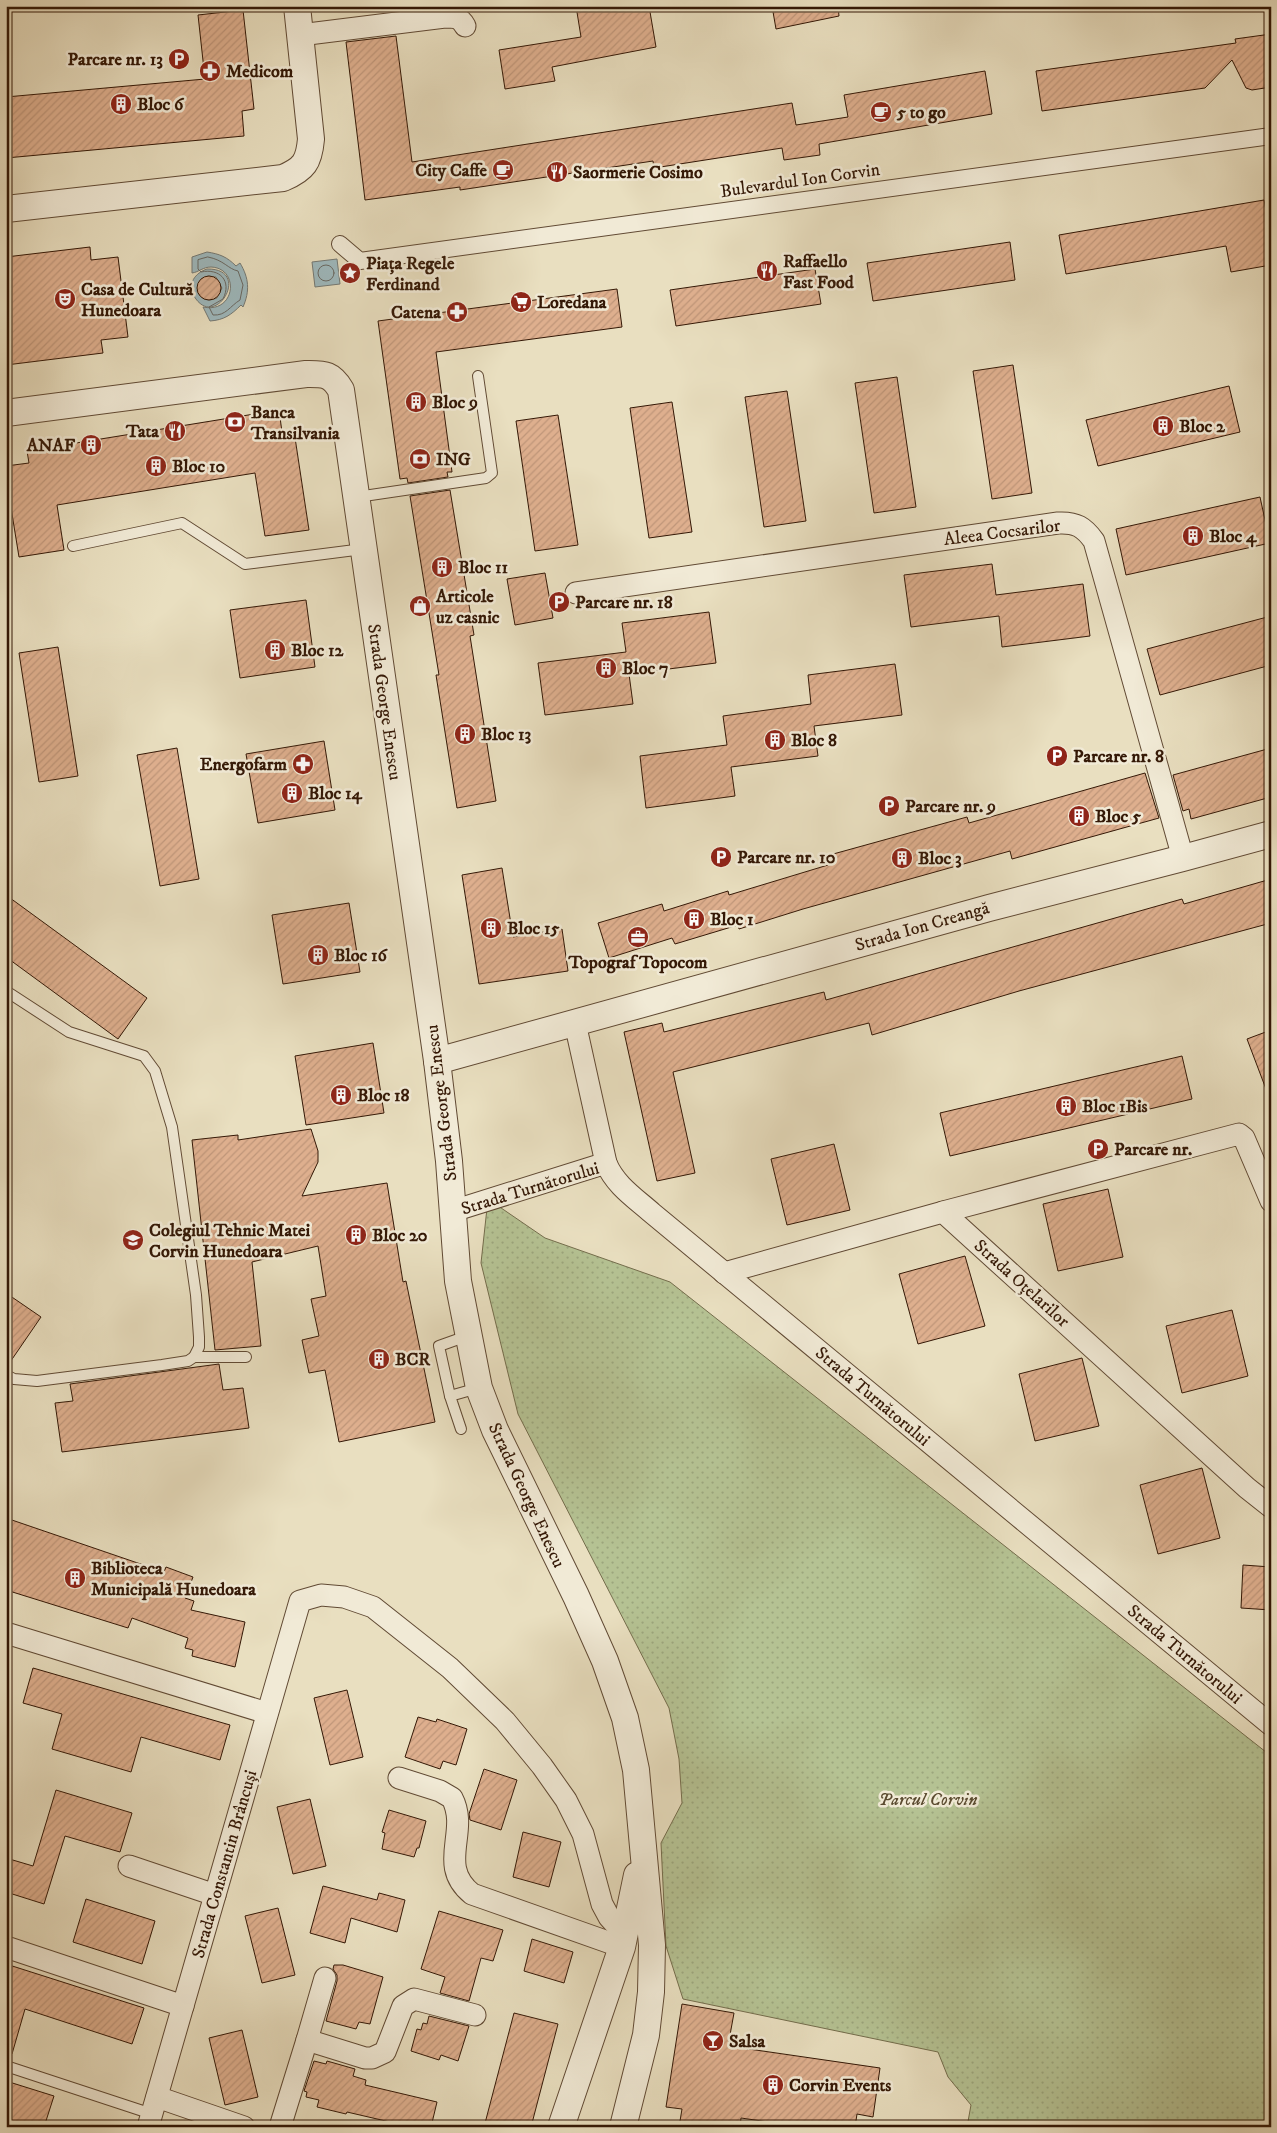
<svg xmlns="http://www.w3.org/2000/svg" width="1277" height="2133" viewBox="0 0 1277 2133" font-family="'IM FELL DW Pica',serif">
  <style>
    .park { fill: url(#park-dots); stroke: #746d4c }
    .water { fill: #9eb9be; stroke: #747974; fill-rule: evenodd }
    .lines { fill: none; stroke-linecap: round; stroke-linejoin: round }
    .shore { stroke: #696862; stroke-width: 1 }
    .building { fill: url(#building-hatch); stroke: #341806 }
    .service-casing { stroke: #614a34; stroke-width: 12 }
    .pedestrian-casing { stroke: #614a34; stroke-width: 18 }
    .minor-casing { stroke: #614a34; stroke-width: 23 }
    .tertiary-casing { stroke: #614a34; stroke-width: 28 }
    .service { stroke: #f1ead6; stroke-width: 10 }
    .pedestrian { stroke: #f1ead6; stroke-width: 16 }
    .minor { stroke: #f1ead6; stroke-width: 21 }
    .tertiary { stroke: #f1ead6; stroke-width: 26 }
    .labels { text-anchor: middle; stroke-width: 5; stroke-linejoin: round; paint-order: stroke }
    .poi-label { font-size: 18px; font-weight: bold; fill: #341806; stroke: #f1ead6; text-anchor: start }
    .street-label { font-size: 18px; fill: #341806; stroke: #f1ead6 }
    .park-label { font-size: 18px; font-style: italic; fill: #5b4b30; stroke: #f1ead6 }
  </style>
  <defs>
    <pattern id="park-dots" width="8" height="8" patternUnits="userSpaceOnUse" patternTransform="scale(1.25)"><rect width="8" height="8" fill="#b5c293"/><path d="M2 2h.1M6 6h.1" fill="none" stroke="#9ca67d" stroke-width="1.8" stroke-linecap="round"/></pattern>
    <pattern id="building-hatch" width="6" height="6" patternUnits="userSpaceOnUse" patternTransform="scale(1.25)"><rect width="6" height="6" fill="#deaf8e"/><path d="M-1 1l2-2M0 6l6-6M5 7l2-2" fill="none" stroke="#bf9679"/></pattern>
  </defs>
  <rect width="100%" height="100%" fill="#e9dfc0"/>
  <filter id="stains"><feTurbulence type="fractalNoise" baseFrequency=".004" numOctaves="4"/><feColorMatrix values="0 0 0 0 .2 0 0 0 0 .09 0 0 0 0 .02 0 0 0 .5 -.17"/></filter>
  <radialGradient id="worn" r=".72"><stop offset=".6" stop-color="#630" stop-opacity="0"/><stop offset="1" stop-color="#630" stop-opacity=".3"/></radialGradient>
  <polygon class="park" points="488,1199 545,1238 670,1282 1271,1756 1271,2127 967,2127 971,2105 948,2077 938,2052 683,1999 666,1946 661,1843 682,1803 679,1759 669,1708 518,1414 481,1263"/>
  <g class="water">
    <path d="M207 252C220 254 227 257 236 266L240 263C249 278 250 291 243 307L241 305C231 315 224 320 210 321L203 307C236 314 240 268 211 267 203 267 199 272 192 273V257Z"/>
    <polygon points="337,259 340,284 315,287 312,262"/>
    <path d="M207 269C253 268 215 332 194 296 187 284 195 273 207 269ZM208 276 216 277 222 288 217 298C208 302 201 300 197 291L201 279Z"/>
  </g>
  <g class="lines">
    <g class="shore">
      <path d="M208 257C224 260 228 269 238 271L243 285 240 300C230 306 226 316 213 315L209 307 223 299C232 281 220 268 201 272L198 269V260Z"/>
      <circle cx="326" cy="273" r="8"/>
    </g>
  </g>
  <g class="building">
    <polygon points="576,6 649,6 656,47 552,67 555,81 505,89 499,50 581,37"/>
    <polygon points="772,6 838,6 839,16 776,29"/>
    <polygon points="243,10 254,109 242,111 244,136 6,158 6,97 205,79 198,15"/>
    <polygon points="1271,34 1271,87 1252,90 1246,88 1232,60 1205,88 1042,111 1036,71 1236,43 1235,39"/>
    <polygon points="396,36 412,162 792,103 796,125 848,117 844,95 985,71 992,114 819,144 820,155 784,160 782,148 654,168 653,161 460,190 460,187 365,200 346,42"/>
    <polygon points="1264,200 1271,238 1271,265 1231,272 1226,246 1066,274 1059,235"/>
    <polygon points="1010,242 1015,280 873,301 867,263"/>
    <polygon points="90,247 91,260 118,257 128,337 101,340 103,353 6,365 6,257"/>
    <polygon points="815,269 821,304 676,326 670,290"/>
    <circle cx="209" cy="288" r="12"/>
    <polygon points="617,289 622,327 436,352 452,472 447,472 448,477 408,483 407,478 400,479 378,321"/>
    <polygon points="1013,365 1032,493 992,499 973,371"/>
    <polygon points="897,377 916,507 874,513 855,383"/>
    <polygon points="1229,386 1240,432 1098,466 1086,420"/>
    <polygon points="787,391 806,521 764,527 745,397"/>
    <polygon points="672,402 692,532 649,538 630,408"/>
    <polygon points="279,410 282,432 294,431 309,530 265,536 255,473 57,505 64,550 19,557 6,477 6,466 29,463 27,451"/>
    <polygon points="558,415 578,545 535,551 516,421"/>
    <polygon points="450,490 474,635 470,636 496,801 457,808 436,675 439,675 410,496"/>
    <polygon points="1260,497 1270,543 1126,575 1116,529"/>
    <polygon points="992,564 996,595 1083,584 1090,636 1002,647 999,616 911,627 904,575"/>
    <polygon points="545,573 553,618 515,625 507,579"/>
    <polygon points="306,600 315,667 240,678 230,610"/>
    <polygon points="709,612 716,663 629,674 633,704 545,715 538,663 626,652 622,623"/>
    <polygon points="1271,616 1271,665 1160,695 1147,649"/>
    <polygon points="58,647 78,776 39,782 19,653"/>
    <polygon points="895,664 902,715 814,726 818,756 731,767 735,796 646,808 640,756 727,745 723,716 811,704 808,675"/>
    <polygon points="324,741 335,810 258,823 246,754"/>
    <polygon points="177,748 199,879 160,886 137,755"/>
    <polygon points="1271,748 1271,797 1191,819 1189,809 1183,811 1173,775"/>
    <polygon points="1145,773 1159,818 1012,859 1010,851 803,909 739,929 738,925 675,944 672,938 609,958 598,923 662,904 664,911 728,891 729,895 828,865 826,856 967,817 969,823"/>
    <polygon points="502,868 513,937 562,929 568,971 479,984 462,875"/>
    <polygon points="1271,879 1271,923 1019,991 872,1035 869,1023 673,1072 695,1173 657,1181 624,1032 662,1023 664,1032 824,992 826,1000 1182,899 1184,904"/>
    <polygon points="6,895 147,998 118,1039 6,957"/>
    <polygon points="349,903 360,972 283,984 272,915"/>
    <polygon points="1271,1030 1271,1096 1269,1097 1247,1039"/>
    <polygon points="373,1043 384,1113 306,1125 295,1056"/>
    <polygon points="1182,1056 1192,1099 950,1156 940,1113"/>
    <polygon points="311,1129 318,1151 318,1162 302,1196 387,1183 403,1282 406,1281 435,1422 339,1442 325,1370 309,1373 302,1340 319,1336 311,1299 326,1296 318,1246 252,1262 261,1346 215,1350 192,1140 238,1135 238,1140"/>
    <polygon points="834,1144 850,1210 787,1225 771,1159"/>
    <polygon points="1108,1189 1123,1257 1058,1271 1043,1204"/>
    <polygon points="965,1256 985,1326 918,1344 899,1274"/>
    <polygon points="6,1293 41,1317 6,1368"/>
    <polygon points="1232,1310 1248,1376 1182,1393 1166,1326"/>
    <polygon points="1082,1358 1099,1426 1035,1441 1019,1374"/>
    <polygon points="219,1364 223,1390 243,1388 249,1428 62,1452 55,1403 73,1401 70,1384"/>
    <polygon points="1202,1468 1220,1538 1158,1554 1140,1485"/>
    <polygon points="6,1518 164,1572 166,1567 193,1577 185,1598 194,1601 191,1610 245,1622 235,1667 192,1656 193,1650 185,1648 188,1638 132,1618 128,1628 6,1590"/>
    <polygon points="1243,1565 1271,1567 1271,1610 1241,1608"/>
    <polygon points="33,1668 230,1725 220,1760 141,1737 131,1772 52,1749 62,1714 23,1703"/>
    <polygon points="347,1690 363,1757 330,1765 314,1698"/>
    <polygon points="418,1717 436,1722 437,1719 467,1729 456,1765 443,1761 440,1769 405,1757"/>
    <polygon points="484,1769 517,1780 501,1830 470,1820 469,1814"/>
    <polygon points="56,1790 132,1813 120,1852 65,1836 44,1904 6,1892 6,1858 33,1866"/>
    <polygon points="310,1799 326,1866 293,1874 277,1807"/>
    <polygon points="389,1810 426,1821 419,1848 417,1848 414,1857 382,1849 385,1833 382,1832"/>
    <polygon points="523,1832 561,1842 549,1887 513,1877"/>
    <polygon points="323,1886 377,1900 379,1893 405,1900 397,1932 351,1918 345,1943 310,1933"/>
    <polygon points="86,1899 155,1921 142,1964 73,1942"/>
    <polygon points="278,1908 295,1975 262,1983 245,1916"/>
    <polygon points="439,1911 503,1930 493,1961 481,1958 469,2001 440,1993 445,1977 421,1969"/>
    <polygon points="532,1939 573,1952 564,1983 524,1971"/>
    <polygon points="6,1964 144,2008 132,2044 25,2009 12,2054 6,2053"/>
    <polygon points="334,1965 343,1965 383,1977 370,2024 359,2022 356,2029 326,2021 337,1981 337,1975 333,1969"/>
    <polygon points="682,2004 734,2013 728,2046 880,2068 873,2117 857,2114 855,2127 803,2127 741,2118 740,2127 679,2127 682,2109 666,2107"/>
    <polygon points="514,2013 558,2024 531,2127 484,2127"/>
    <polygon points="429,2016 469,2026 458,2061 441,2055 439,2060 411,2051 417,2029 421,2030 423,2023 427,2024"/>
    <polygon points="242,2030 258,2097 225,2105 209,2038"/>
    <polygon points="314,2061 326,2064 327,2061 355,2069 353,2076 366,2080 365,2085 437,2102 431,2127 389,2127 390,2122 347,2112 346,2114 317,2107 319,2100 306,2097 307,2092 304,2091"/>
    <polygon points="6,2081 54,2096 44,2127 6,2127"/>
  </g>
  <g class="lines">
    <g class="service-casing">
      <g id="service">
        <polyline points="357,497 486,478 492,473 478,376"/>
        <polyline points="73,546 182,523 245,564 363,549"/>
        <polyline points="6,991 69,1032 144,1056 155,1071 172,1127 196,1295 199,1337 199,1347 194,1357"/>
        <polyline points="6,1375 14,1379 37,1381 162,1365 188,1361 194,1357 246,1357"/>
        <polyline points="450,1396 439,1346 467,1336"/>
        <polyline points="461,1429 450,1396 478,1388"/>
        <polyline points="6,2066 152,2114"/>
      </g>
    </g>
    <g class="pedestrian-casing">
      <polyline id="pedestrian" points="340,244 360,261 1271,136"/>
    </g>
    <g class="minor-casing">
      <g id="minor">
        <path d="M300 35 445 17C455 17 460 17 465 26"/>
        <path d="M576 593 1058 523C1076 522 1084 527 1094 541L1183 858"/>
        <polyline points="575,1023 606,1163"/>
        <path d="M453 1211 606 1163C615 1185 635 1198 652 1213L1271 1725"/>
        <polyline points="943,1212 1239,1134 1244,1138 1271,1201"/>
        <polyline points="724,1273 943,1212 1247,1488 1271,1507"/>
        <polyline points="6,1633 267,1713"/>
        <path d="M399 1778 440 1791 452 1798C470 1832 436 1865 472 1894L622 1947"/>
        <polyline points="129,1866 215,1895"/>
        <polyline points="6,1947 183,2006"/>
        <polyline points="307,2040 365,2058 372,2058 385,2052 403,2006 414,1999 475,2015"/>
        <polyline points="157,2097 244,2127"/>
        <polyline points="148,2127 300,1601 321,1595 344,1597 373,1607 450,1668 505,1721 542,1766 566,1800 583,1834 602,1904 609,1917 625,1935"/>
        <polyline points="280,2127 307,2040 325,1978"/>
      </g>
    </g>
    <g class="tertiary-casing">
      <g id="tertiary">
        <path d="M6 209 283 178C304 169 309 162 311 139L297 6"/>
        <path d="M6 413 306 374C324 374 331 373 341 390L437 1061 449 1161 458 1281 479 1388 495 1430 576 1596 605 1661 625 1718 636 1770 652 1945 651 1992 646 2035 623 2127"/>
        <polyline points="437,1061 989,908 1183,858 1271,834"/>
        <polyline points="561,2127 622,1947 637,1875"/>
      </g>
    </g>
    <use href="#service" class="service"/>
    <use href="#pedestrian" class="pedestrian"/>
    <use href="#minor" class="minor"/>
    <use href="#tertiary" class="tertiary"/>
  </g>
  <defs>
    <g id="parking-disc" transform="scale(1.125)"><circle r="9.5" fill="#8f2418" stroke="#f1ead6"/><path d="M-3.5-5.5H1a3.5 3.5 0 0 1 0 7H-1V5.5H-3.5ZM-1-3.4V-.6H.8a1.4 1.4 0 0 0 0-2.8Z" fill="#fff"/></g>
    <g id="pharmacy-disc" transform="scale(1.125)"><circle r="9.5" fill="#8f2418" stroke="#f1ead6"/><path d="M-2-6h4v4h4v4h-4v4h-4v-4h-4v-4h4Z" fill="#fff"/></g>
    <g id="building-disc" transform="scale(1.125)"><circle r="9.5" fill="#8f2418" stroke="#f1ead6"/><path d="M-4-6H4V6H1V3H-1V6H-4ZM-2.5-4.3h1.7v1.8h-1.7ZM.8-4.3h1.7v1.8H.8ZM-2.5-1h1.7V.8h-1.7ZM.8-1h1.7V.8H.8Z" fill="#fff"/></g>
    <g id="cafe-disc" transform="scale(1.125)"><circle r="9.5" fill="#8f2418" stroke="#f1ead6"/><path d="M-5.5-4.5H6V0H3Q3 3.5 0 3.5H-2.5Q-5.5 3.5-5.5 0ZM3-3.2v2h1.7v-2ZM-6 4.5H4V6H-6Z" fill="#fff"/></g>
    <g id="restaurant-disc" transform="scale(1.125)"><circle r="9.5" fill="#8f2418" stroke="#f1ead6"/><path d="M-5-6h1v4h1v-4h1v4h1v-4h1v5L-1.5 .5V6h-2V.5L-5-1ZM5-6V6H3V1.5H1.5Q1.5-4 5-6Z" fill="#fff"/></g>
    <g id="sight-disc" transform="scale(1.125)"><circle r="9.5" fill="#8f2418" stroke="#f1ead6"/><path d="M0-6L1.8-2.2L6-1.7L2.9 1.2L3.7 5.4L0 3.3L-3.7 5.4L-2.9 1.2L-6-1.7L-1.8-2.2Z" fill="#fff"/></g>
    <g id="theatre-disc" transform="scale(1.125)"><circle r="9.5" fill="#8f2418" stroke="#f1ead6"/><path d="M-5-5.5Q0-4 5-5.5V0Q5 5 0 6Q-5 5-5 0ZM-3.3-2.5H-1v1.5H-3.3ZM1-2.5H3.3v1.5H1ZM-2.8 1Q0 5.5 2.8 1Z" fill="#fff"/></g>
    <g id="supermarket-disc" transform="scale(1.125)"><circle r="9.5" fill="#8f2418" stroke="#f1ead6"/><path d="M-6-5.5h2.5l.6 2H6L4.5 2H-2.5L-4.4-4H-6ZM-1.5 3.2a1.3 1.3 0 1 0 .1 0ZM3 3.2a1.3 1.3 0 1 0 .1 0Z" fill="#fff"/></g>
    <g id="bank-disc" transform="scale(1.125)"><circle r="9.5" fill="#8f2418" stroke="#f1ead6"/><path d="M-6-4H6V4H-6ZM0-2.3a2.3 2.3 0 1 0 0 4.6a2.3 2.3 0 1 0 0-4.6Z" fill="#fff"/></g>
    <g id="shop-disc" transform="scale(1.125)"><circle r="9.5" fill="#8f2418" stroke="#f1ead6"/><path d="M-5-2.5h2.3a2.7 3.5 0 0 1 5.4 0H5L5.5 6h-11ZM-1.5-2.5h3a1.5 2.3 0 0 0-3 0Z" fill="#fff"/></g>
    <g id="office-disc" transform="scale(1.125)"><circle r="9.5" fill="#8f2418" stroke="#f1ead6"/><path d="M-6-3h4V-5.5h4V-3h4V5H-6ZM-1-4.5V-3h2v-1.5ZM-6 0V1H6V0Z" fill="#fff"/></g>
    <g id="school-disc" transform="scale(1.125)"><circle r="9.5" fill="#8f2418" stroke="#f1ead6"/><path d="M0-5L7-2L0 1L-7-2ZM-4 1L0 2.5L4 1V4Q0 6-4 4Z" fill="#fff"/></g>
    <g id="bar-disc" transform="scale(1.125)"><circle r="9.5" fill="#8f2418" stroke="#f1ead6"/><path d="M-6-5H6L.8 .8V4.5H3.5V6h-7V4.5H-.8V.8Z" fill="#fff"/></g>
  </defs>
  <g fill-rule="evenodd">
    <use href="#parking-disc" x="179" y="59"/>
    <use href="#pharmacy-disc" x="210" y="71"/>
    <use href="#building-disc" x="121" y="104"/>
    <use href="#cafe-disc" x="881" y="112"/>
    <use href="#cafe-disc" x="503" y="170"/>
    <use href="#restaurant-disc" x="557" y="172"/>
    <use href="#restaurant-disc" x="767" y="271"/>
    <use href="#sight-disc" x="350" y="273"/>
    <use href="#theatre-disc" x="65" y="299"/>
    <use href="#supermarket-disc" x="521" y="302"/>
    <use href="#pharmacy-disc" x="457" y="312"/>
    <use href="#building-disc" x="416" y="402"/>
    <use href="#bank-disc" x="235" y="422"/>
    <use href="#building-disc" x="1163" y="426"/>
    <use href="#restaurant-disc" x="175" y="431"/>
    <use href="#building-disc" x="91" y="445"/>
    <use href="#bank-disc" x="420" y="459"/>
    <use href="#building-disc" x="156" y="466"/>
    <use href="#building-disc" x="1193" y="536"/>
    <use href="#building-disc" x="442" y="567"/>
    <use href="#parking-disc" x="559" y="602"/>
    <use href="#shop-disc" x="420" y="606"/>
    <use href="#building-disc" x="275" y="650"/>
    <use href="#building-disc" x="606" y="668"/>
    <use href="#building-disc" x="465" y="734"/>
    <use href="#building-disc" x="775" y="740"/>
    <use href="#parking-disc" x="1057" y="756"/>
    <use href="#pharmacy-disc" x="303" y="764"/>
    <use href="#building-disc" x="292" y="793"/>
    <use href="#parking-disc" x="889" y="806"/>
    <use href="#building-disc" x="1079" y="816"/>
    <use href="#parking-disc" x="721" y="857"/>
    <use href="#building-disc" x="902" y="858"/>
    <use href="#building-disc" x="694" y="919"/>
    <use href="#building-disc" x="491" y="928"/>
    <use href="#office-disc" x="638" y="937"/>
    <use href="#building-disc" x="318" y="955"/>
    <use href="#building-disc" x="341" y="1095"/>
    <use href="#building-disc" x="1066" y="1106"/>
    <use href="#parking-disc" x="1098" y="1149"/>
    <use href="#building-disc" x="356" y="1235"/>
    <use href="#school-disc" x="133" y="1240"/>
    <use href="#building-disc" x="379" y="1359"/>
    <use href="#building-disc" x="75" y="1578"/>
    <use href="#bar-disc" x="713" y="2041"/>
    <use href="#building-disc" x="773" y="2085"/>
  </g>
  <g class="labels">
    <g class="poi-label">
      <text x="163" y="65" text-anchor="end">Parcare nr. 13</text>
      <text x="226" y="77">Medicom</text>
      <text x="137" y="110">Bloc 6</text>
      <text x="897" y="118">5 to go</text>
      <text x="487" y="176" text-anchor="end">City Caffe</text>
      <text x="573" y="178">Saormerie Cosimo</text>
      <text x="783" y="267">Raffaello<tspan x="783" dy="21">Fast Food</tspan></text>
      <text x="366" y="269">Piața Regele<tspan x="366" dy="21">Ferdinand</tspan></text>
      <text x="81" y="295">Casa de Cultură<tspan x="81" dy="21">Hunedoara</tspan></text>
      <text x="537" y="308">Loredana</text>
      <text x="441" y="318" text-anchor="end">Catena</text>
      <text x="432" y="408">Bloc 9</text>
      <text x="251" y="418">Banca<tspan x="251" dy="21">Transilvania</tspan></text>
      <text x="1179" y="432">Bloc 2</text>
      <text x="159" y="437" text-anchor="end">Tata</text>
      <text x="75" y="451" text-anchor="end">ANAF</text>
      <text x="436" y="465">ING</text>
      <text x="172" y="472">Bloc 10</text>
      <text x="1209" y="542">Bloc 4</text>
      <text x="458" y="573">Bloc 11</text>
      <text x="436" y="602">Articole<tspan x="436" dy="21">uz casnic</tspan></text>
      <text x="575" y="608">Parcare nr. 18</text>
      <text x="291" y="656">Bloc 12</text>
      <text x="622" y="674">Bloc 7</text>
      <text x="481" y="740">Bloc 13</text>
      <text x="791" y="746">Bloc 8</text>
      <text x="1073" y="762">Parcare nr. 8</text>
      <text x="287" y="770" text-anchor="end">Energofarm</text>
      <text x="308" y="799">Bloc 14</text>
      <text x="905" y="812">Parcare nr. 9</text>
      <text x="1095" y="822">Bloc 5</text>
      <text x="737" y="863">Parcare nr. 10</text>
      <text x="918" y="864">Bloc 3</text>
      <text x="710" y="925">Bloc 1</text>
      <text x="507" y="934">Bloc 15</text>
      <text x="334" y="961">Bloc 16</text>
      <text x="638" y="968" text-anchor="middle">Topograf Topocom</text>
      <text x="357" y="1101">Bloc 18</text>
      <text x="1082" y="1112">Bloc 1Bis</text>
      <text x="1114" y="1155">Parcare nr.</text>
      <text x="149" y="1236">Colegiul Tehnic Matei<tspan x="149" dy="21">Corvin Hunedoara</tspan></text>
      <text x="372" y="1241">Bloc 20</text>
      <text x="395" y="1365">BCR</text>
      <text x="91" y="1574">Biblioteca<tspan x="91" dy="21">Municipală Hunedoara</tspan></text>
      <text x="729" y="2047">Salsa</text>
      <text x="789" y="2091">Corvin Events</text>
    </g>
    <g class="street-label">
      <text transform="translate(800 180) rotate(-8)" y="6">Bulevardul Ion Corvin</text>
      <text transform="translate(1002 532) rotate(-7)" y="6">Aleea Cocsarilor</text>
      <text transform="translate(385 702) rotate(82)" y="6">Strada George Enescu</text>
      <text transform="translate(922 926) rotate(-16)" y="6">Strada Ion Creangă</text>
      <text transform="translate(441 1103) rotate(-97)" y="6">Strada George Enescu</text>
      <text transform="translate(530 1188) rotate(-17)" y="6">Strada Turnătorului</text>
      <text transform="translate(1022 1283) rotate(42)" y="6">Strada Oțelarilor</text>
      <text transform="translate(873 1396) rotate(40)" y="6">Strada Turnătorului</text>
      <text transform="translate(527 1495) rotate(65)" y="6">Strada George Enescu</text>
      <text transform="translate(1185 1654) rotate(40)" y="6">Strada Turnătorului</text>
      <text transform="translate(224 1864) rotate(-74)" y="6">Strada Constantin Brâncuși</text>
    </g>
    <g class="park-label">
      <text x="928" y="1805">Parcul Corvin</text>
    </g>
  </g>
  <rect width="1277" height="2133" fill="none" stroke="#e9dfc0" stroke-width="25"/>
  <rect x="8" y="8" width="1262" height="2118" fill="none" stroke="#341806" stroke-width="2.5"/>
  <rect x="12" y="12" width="1252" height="2108" fill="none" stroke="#341806"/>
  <rect width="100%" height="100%" filter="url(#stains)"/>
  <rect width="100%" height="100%" fill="url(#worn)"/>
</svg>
